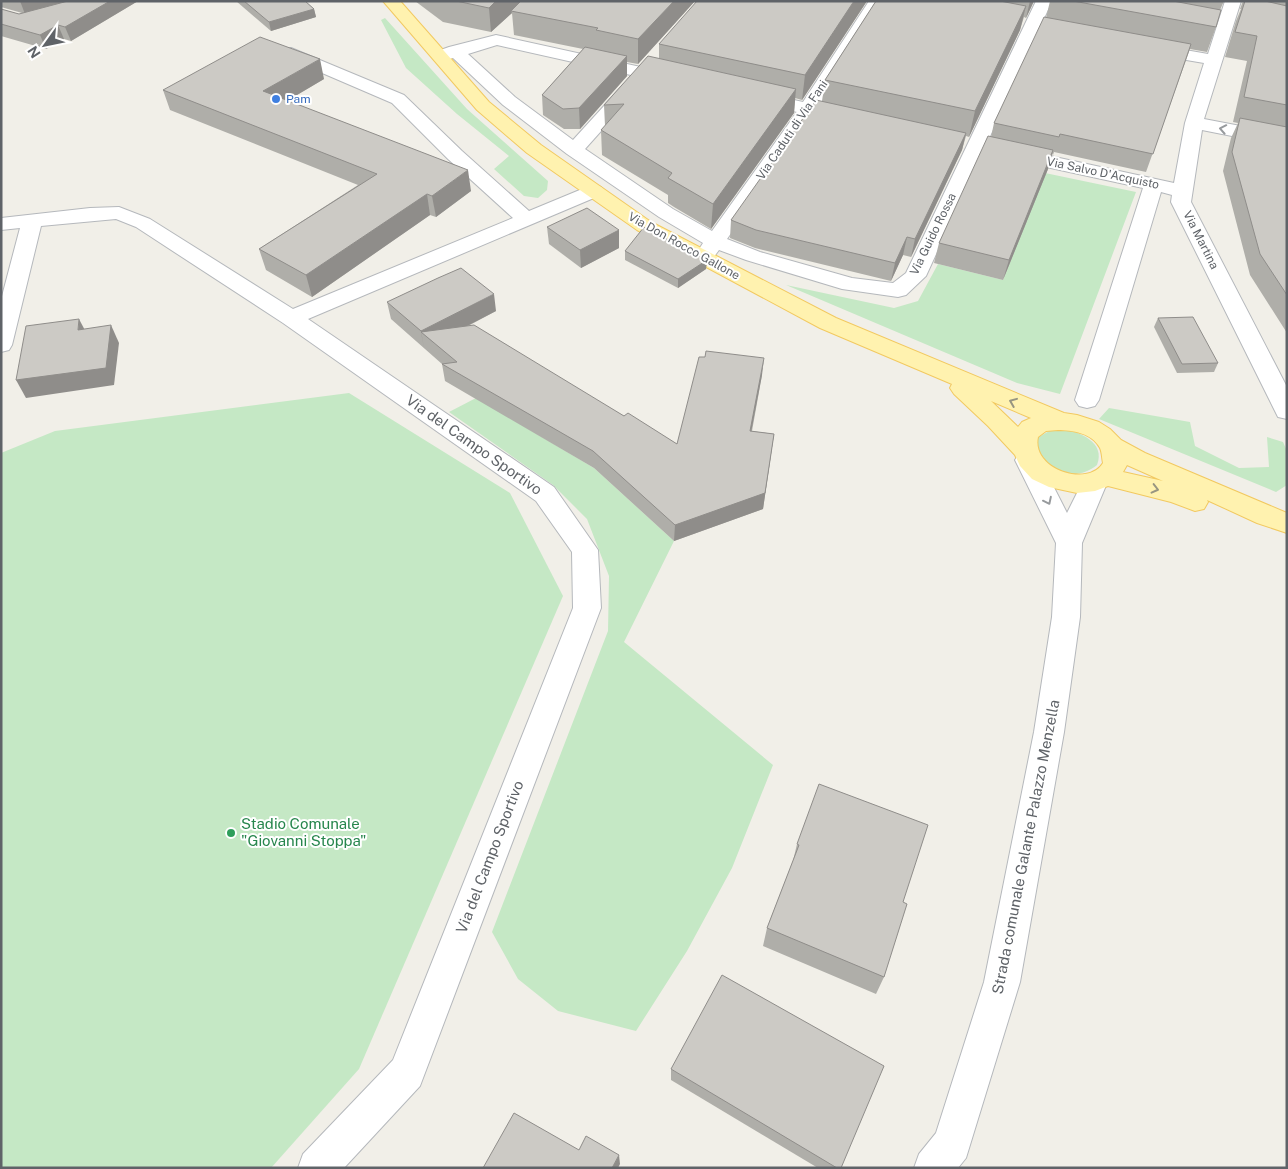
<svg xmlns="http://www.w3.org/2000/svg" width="1288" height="1169" viewBox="0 0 1288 1169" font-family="'Public Sans',sans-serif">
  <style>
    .green { fill: #c5e8c5 }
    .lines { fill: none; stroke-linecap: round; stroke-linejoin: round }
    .minor-casing { stroke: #b5b8bc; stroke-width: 2 }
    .major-casing { stroke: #f2c960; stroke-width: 2 }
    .minor { fill: #fff; fill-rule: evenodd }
    .major { fill: #fff2af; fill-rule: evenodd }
    .wall { fill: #afaea9 }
    .shaded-wall { fill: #8f8d8a }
    .building { fill: #cccac5; stroke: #8f8d8a }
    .oneway { stroke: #979a9d }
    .oneway2 { stroke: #979581 }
    .shop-dot { fill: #3f7fe0; stroke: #fff; stroke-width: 2 }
    .leisure-dot { fill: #2e9e5b; stroke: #fff; stroke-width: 2 }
    .labels { text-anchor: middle; stroke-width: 4; stroke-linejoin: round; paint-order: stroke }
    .far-shop-label { font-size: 12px; fill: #366cbe; stroke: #fff; text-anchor: start }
    .far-street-label { font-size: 12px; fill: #5f6368; stroke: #fff }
    .street-label { font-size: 15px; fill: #5f6368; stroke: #fff }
    .leisure-label { font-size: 15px; fill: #27864d; stroke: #fff; text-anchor: start }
  </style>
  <rect width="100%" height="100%" fill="#f1efe8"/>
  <g class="green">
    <polygon points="385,18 467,109 548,181 547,190 538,198 524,196 494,169 509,156 457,114 406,68 381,20"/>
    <polygon points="1045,173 1136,192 1060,394 1017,383 786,285 894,308 918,301 938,264 1003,280"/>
    <polygon points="349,393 510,493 563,596 359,1069 271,1168 1,1168 1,453 55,431"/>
    <polygon points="476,398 594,468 674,541 624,642 773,765 732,868 687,951 636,1031 558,1011 518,979 492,932 608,631 609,576 587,519 553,485 449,412"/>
    <polygon points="1109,408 1190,422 1195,446 1239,468 1269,467 1267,437 1283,442 1287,451 1287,485 1276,492 1099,419"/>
    <path d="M1060 429C1079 431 1106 442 1097 465 1074 483 1053 471 1036 452L1037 438 1051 430Z"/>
  </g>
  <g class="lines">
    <g class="minor-casing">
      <g id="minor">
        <polygon points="869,1 885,1 819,106 851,113 854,117 851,121 845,122 813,115 727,239 760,252 852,278 893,283 906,273 1036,1 1052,1 926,276 906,295 898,297 842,289 746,260 719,250 713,258 706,260 699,258 696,254 703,243 659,217 567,154 503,105 453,58 441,61 435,60 432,56 435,52 449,47 496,35 677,75 680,79 677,83 671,84 497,45 468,54 515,97 573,140 624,84 630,83 636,84 639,88 636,92 585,149 673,209 712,231 797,112 751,101 748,97 751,93 757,92 803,102"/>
        <polygon points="1225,1 1241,1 1204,119 1287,135 1287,147 1202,130 1191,202 1287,387 1287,419 1278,417 1275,411 1171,202 1172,195 1161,192 1099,400 1095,406 1087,408 1079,406 1075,400 1143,188 1014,160 1007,158 1004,154 1007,150 1014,148 1174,183 1185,123 1204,63 1151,54 1145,53 1143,49 1145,45 1151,44 1208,54"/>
        <polygon points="291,48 404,95 462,151 529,211 587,187 594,185 601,187 604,191 601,195 308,319 554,487 598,550 601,608 420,1086 344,1168 298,1168 303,1154 393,1060 573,608 572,552 536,501 283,323 136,227 116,219 41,226 12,345 9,350 1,352 1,300 20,228 1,230 1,218 90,208 119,207 150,219 293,309 513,218 448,159 392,103 285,57 282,53 285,49"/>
        <polygon points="1028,451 1037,454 1067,513 1085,477 1094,474 1103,477 1107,483 1082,543 1080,617 1064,732 1020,982 966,1158 958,1168 914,1168 919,1154 936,1133 984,982 1034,732 1052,617 1056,543 1015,460 1019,454"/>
      </g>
    </g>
    <g class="major-casing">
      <path id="major" d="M383 1H400L489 102 541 145 651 222 836 318 1064 413 1077 415 1099 422 1110 429 1121 440 1145 453 1287 513V533L1257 523 1207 500 1208 502 1204 509 1195 511 1171 502 1108 486 1095 491 1077 493 1049 487 1032 479 1020 466 1015 455 988 426 954 394 950 388 952 384 820 328 637 230 527 153 477 110ZM991 401 1031 418 1022 422 1018 427ZM1058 430C1072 430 1092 433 1100 448 1102 452 1102 459 1103 463 1088 488 1031 469 1038 437L1046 431ZM1127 465 1163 481 1123 472Z"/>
    </g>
    <use href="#minor" class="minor"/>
    <use href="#major" class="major"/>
  </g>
  <g class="wall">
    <polygon points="1,1 138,1 71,41 64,39 46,49 1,36 1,9 19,14 22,13 1,7"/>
    <polygon points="236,1 305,1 314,9 316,17 271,31"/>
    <polygon points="415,1 695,1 638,64 627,62 627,76 580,129 564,129 543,115 542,95 583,49 514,35 512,13 491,32 443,22"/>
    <polygon points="867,1 802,100 795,98 794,113 711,229 674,207 668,203 668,195 602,155 601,130 605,126 604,105 659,59 659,44"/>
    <polygon points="876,1 1034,1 1026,18 1024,17 1020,30 969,137 966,136 962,150 911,257 903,255 891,281 755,248 730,238 731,220 822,101 825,80"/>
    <polygon points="1050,1 1224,1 1220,10 1216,27 1207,52 1190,49 1146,172 1054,152 1053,155 1052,154 1048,169 1003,280 934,263 939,243 991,137 994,123 1046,18"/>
    <polygon points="1243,1 1287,1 1287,333 1250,275 1223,171 1231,138 1238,123 1233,122 1247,61 1225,57 1236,21 1241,9 1240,9"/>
    <polygon points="324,79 287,101 471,191 436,217 430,215 312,297 266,270 259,249 358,185 170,110 163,90"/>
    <polygon points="547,227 619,230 619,248 581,268 549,244"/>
    <polygon points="625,251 707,260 706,269 678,288 625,260"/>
    <polygon points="387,302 496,311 468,326 624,416 677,444 762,375 752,431 774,434 763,509 674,541 594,468 445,381 442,364 391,319"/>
    <polygon points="1158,318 1218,363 1214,372 1177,373 1154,327"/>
    <polygon points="797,844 903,902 884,977 876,994 763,946 767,928 793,861"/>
    <polygon points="671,1069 841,1168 818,1168 671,1080"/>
  </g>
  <g class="shaded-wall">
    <polygon points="20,1 74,1 25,14"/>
    <polygon points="110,1 138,1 71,41 65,27"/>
    <polygon points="496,1 524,1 511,11 512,13 491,32 489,8"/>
    <polygon points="674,1 695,1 638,64 638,39"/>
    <polygon points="854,1 867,1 802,100 805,75"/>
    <polygon points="1030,1 1034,1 1026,18"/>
    <polygon points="1026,6 1020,30 969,137 975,111"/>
    <polygon points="314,9 316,17 271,31 269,22"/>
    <polygon points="58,25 64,39 46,49 40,35"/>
    <polygon points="627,56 627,76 580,129 579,108"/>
    <polygon points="320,59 324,79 268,112 263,91"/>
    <polygon points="796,89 794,113 711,229 713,204"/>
    <polygon points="966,133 962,150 911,257 915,239"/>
    <polygon points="1053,150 1048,169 1003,280 1009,260"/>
    <polygon points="468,170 471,191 436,217 432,196"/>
    <polygon points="427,194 430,215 312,297 306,275"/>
    <polygon points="619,230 619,248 581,268 580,250"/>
    <polygon points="907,237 903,255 891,281 895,263"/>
    <polygon points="707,260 706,269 678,288 678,279"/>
    <polygon points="494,294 496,311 434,343 421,332 424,348 421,331"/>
    <polygon points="79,319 88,336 78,330"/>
    <polygon points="111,325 119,343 114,385 26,398 16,380"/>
    <polygon points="764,358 762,375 748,448 750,431"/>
    <polygon points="774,434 763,509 674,541 675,525"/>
    <polygon points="619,1155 620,1164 618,1168 612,1168"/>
  </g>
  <g class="building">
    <polygon points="68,1 110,1 65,27 58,25 40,35 1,24 1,9 19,14"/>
    <polygon points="244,1 305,1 314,9 269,22"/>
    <polygon points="456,1 496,1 489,8"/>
    <polygon points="521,1 674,1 638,39 596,30 598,28 511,11"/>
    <polygon points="697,1 854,1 805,75 659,44"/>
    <polygon points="876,1 1000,1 1026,6 975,111 825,80"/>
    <polygon points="1073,1 1173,1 1221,10 1216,27"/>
    <polygon points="1245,1 1265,1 1287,6 1287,105 1244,97 1257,36 1235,32"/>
    <polygon points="1044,17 1191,44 1153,154 1060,134 1059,137 994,123"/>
    <polygon points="260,37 320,59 263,91 468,170 432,196 427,194 306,275 259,249 377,174 163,90"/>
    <polygon points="585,47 627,56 579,108 563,109 542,95"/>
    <polygon points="648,56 796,89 713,204 675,182 668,178 672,173 601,130 624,104 604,105"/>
    <polygon points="816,100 966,133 915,239 907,237 895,263 756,230 731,220"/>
    <polygon points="1240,118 1287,127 1287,295 1260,254 1232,152"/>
    <polygon points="988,136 1053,150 1009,260 939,243"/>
    <polygon points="587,208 619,230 580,250 547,227"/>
    <polygon points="644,227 707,260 678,279 625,251"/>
    <polygon points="461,268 494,294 421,331 387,302 438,278"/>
    <polygon points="1193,317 1218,363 1182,364 1158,318"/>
    <polygon points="79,319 78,330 111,325 106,368 16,380 26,326"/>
    <polygon points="474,325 624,416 628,413 677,444 699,357 705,357 706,351 764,358 750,431 774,434 765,493 675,525 593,451 442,364 457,362 421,332"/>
    <polygon points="819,784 928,825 903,902 907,904 884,977 767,928 799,845 797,844"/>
    <polygon points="722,975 884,1066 841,1168 837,1168 671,1069"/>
    <polygon points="514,1113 579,1150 586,1136 619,1155 612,1168 483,1168"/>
  </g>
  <defs><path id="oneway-chevron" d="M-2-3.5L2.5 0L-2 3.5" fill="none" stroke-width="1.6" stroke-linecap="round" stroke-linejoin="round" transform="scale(1.25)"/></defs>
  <g class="oneway">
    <use href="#oneway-chevron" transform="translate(1223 129) rotate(-169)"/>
    <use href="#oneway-chevron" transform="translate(1048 501) rotate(64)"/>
  </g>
  <g class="oneway2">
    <use href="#oneway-chevron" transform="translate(1013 402) rotate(-158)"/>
    <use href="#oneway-chevron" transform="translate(1155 489) rotate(14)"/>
  </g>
  <circle class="shop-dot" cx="276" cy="99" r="5"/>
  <circle class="leisure-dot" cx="231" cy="833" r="5"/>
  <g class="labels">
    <g class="far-shop-label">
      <text x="286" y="103">Pam</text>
    </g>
    <g class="far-street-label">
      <text transform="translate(792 130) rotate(-56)" y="4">Via Caduti di Via Fani</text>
      <text transform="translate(1103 173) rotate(12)" y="4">Via Salvo D'Acquisto</text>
      <text transform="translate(933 234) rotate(-64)" y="4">Via Guido Rossa</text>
      <text transform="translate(1201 240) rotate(63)" y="4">Via Martina</text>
      <text transform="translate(684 246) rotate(29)" y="4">Via Don Rocco Gallone</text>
    </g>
    <g class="street-label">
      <text transform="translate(474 445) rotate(35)" y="5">Via del Campo Sportivo</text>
      <text transform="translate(1026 847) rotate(-79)" y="5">Strada comunale Galante Palazzo Menzella</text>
      <text transform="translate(490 857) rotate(-69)" y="5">Via del Campo Sportivo</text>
    </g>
    <g class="leisure-label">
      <text x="241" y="829">Stadio Comunale<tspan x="241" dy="17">"Giovanni Stoppa"</tspan></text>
    </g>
  </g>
  <rect width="1288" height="1169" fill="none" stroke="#5f6368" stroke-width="5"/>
  <g transform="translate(45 45) rotate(237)" stroke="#ffffff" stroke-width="4" paint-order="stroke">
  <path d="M0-4L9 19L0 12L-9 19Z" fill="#5f6368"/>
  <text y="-8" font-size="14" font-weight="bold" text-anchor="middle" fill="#5f6368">N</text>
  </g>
</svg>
